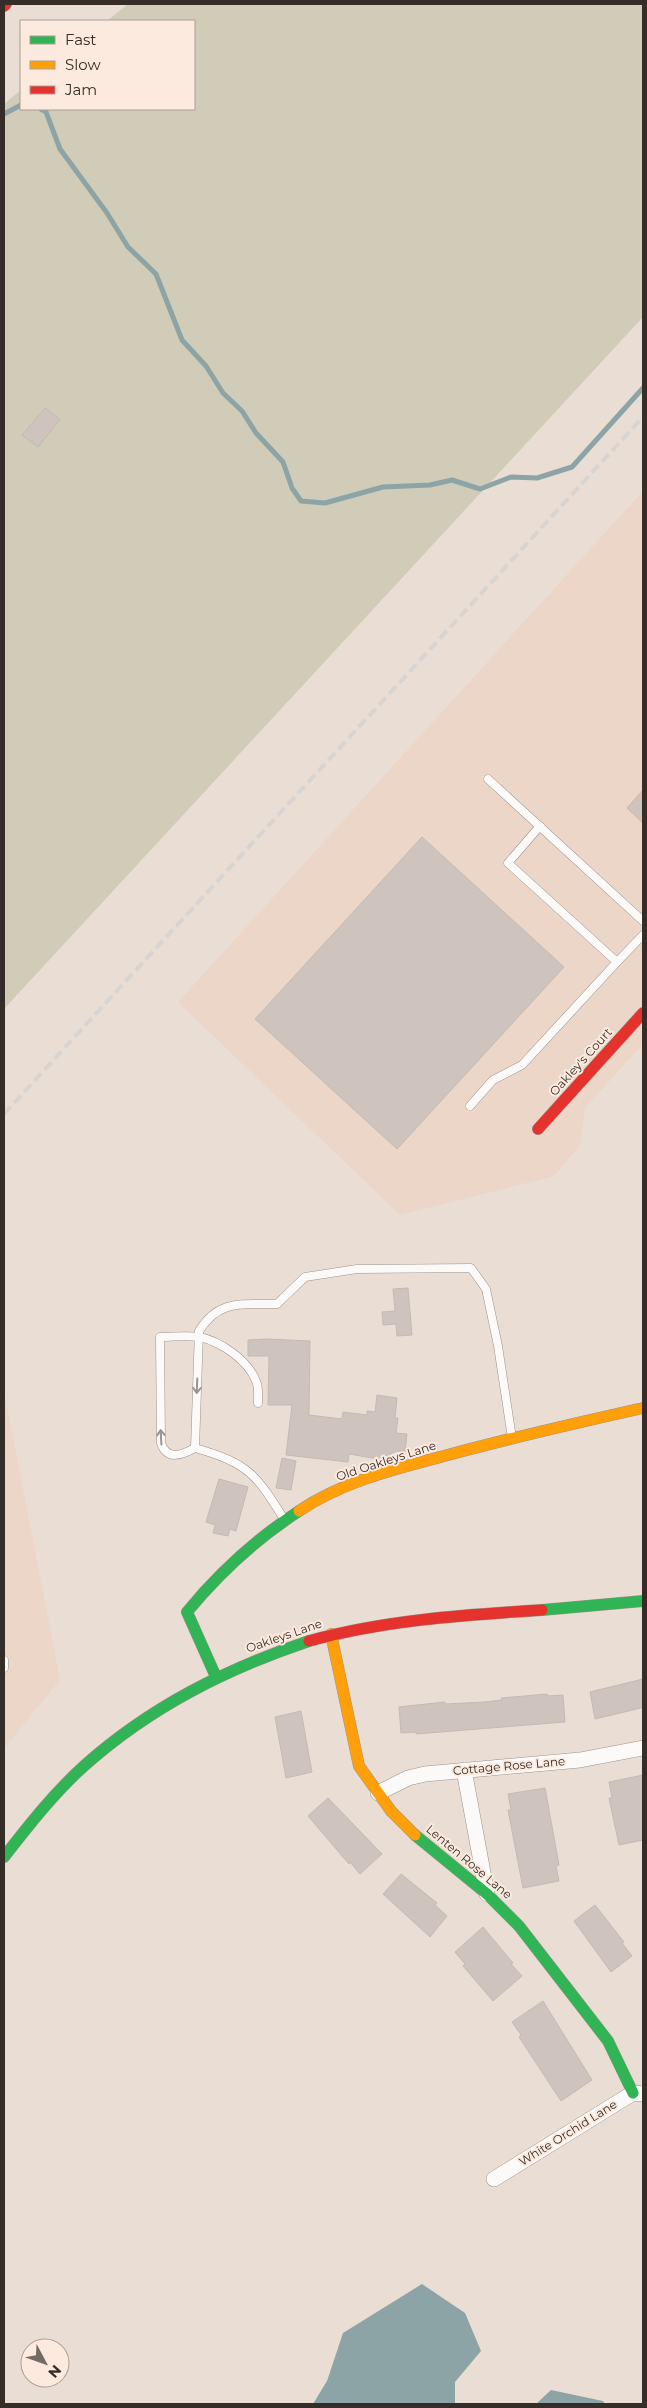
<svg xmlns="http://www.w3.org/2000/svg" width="647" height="2408" viewBox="0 0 647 2408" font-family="Montserrat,sans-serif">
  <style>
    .built { fill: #ecd6c7 }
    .green { fill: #d0ccb8 }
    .water { fill: #8ca4a6 }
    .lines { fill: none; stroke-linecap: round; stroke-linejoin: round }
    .stream { stroke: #8ca4a6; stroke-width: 5 }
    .building { fill: #cec4bd; stroke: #c4bab4 }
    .lane-casing { stroke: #9c938c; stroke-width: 9 }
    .street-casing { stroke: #9c938c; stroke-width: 16 }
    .fast-casing { stroke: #9c938c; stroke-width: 12 }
    .slow-casing { stroke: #9c938c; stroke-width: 12 }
    .jam-casing { stroke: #9c938c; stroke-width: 12 }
    .lane { stroke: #fcfaf9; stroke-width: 8 }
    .street { stroke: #fcfaf9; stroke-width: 15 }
    .fast { stroke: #30b455; stroke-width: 11 }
    .slow { stroke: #ff9f0a; stroke-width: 11 }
    .jam { stroke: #e5322d; stroke-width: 11 }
    .rail { stroke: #d7d4d1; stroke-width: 4; stroke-dasharray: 10 5; stroke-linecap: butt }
    .oneway { stroke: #989490 }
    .labels { text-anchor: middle; stroke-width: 4; stroke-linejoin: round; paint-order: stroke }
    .street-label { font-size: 12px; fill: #352d27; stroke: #fceade }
  </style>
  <rect width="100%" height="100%" fill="#eaddd4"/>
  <g class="built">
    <polygon points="643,491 643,1044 585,1108 580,1145 554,1176 400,1215 178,1002"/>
    <polygon points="4,1391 60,1680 4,1748"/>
  </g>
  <polygon class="green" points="128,4 643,4 643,317 4,1009 4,104 21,90 21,109 194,109 194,21 107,21"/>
  <g class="water">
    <polygon points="422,2284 465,2313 481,2351 455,2382 455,2404 313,2404 327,2381 343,2333"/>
    <polygon points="551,2390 603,2401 605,2404 536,2404"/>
  </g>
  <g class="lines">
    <g class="stream">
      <polyline points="41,109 46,112 60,149 107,213 128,247 156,274 182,340 206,366 223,393 242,411 256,433 283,462 292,488 301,501 325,503 383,487 430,485 452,480 480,489 511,477 537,478 572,467 643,388"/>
      <polyline points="4,114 21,105"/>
    </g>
  </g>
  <g class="building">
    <polygon points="45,408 60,419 38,447 22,435"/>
    <polygon points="643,790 643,823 627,808"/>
    <polygon points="422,837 564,967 397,1149 255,1019"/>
    <polygon points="408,1288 412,1335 397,1336 396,1324 383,1325 382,1312 395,1311 393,1289"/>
    <polygon points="267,1339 310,1341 309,1415 342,1419 343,1412 367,1415 367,1411 375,1412 377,1395 397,1398 395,1418 398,1418 396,1433 407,1434 405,1452 397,1451 378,1459 349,1454 348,1462 286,1455 292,1405 268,1405 269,1356 248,1356 248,1340"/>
    <polygon points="282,1458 296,1461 291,1490 276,1488"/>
    <polygon points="219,1479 248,1487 236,1531 230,1529 228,1536 213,1533 215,1525 206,1522"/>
    <polygon points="643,1679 643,1706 641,1708 595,1719 590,1692"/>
    <polygon points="547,1694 548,1696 563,1695 565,1722 416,1734 416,1732 401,1733 399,1707 445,1702 445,1704 485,1702 502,1700 501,1698"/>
    <polygon points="301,1711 312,1772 286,1778 275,1717"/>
    <polygon points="643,1775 643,1840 619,1845 609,1798 612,1798 609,1782"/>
    <polygon points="545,1788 559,1865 556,1866 559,1881 523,1888 508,1810 511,1810 508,1794"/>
    <polygon points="328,1798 382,1854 360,1874 350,1862 349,1864 308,1816"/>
    <polygon points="401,1874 437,1903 435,1905 447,1916 430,1937 383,1894"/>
    <polygon points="595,1905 624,1942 622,1943 632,1956 611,1972 574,1921"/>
    <polygon points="483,1927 513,1963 511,1964 522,1976 493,2001 463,1966 465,1964 455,1952"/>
    <polygon points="543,2001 592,2080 561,2101 519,2037 521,2035 512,2022"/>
  </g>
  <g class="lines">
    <g class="lane-casing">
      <g id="lane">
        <polyline points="488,779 643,921"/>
        <polyline points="617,962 643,935"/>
        <polyline points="470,1106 493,1080 522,1065 617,962 508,863 540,826"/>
        <path d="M258 1403C258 1396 259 1387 256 1381 248 1360 220 1341 199 1337 187 1335 173 1337 160 1337L161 1443C167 1461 182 1455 195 1448 248 1463 256 1474 284 1519"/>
        <path d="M195 1448 199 1331C220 1298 243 1305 277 1304L305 1277 357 1269 471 1268 486 1289 498 1346 512 1438"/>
        <polyline points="4,1660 4,1668"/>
      </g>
    </g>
    <g class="street-casing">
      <g id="street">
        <polyline points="464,1770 487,1894"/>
        <polyline points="378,1793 408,1778 425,1774 580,1760 643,1748"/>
        <polyline points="494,2179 633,2093 643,2094"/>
      </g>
    </g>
    <g class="fast-casing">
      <g id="fast">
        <polyline points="542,1610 643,1601"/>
        <path d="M216 1677 187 1612C219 1573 256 1539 299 1511"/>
        <polyline points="415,1835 487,1894 519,1926 608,2041 633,2093"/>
        <path d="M4 1857C29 1825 54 1793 84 1766 150 1707 226 1669 309 1641"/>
      </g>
    </g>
    <g class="slow-casing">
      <g id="slow">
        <path d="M299 1511C342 1482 394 1469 444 1456 510 1438 576 1423 643 1408"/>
        <polyline points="331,1634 359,1766 391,1811 415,1835"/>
      </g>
    </g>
    <g class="jam-casing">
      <g id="jam">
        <polyline points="4,6 6,4"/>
        <polyline points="538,1129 643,1013"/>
        <path d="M309 1641C385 1620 463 1615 542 1610"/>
      </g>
    </g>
    <use href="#lane" class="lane"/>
    <use href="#street" class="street"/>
    <use href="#fast" class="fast"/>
    <use href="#slow" class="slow"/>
    <use href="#jam" class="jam"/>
    <polyline class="rail" points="4,1114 643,417"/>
  </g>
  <defs><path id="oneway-shaft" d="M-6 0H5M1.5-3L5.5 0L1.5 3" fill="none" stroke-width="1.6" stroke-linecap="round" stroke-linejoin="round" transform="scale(1.25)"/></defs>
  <g class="oneway">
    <use href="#oneway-shaft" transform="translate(197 1386) rotate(92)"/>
    <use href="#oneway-shaft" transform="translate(161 1437) rotate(-93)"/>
  </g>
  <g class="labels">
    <g class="street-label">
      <text transform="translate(581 1062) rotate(-48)" y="4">Oakley's Court</text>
      <text transform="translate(386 1461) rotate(-18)" y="4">Old Oakleys Lane</text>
      <text transform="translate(284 1636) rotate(-19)" y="4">Oakleys Lane</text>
      <text transform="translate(509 1766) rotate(-5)" y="4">Cottage Rose Lane</text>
      <text transform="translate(469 1862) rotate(40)" y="4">Lenten Rose Lane</text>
      <text transform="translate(568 2133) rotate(-32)" y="4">White Orchid Lane</text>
    </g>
  </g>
  <rect width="647" height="2408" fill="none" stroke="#352d27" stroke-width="10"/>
  <rect x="20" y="20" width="175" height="90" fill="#fceade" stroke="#ac9e95"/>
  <rect x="30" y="36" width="25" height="8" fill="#30b455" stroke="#ac9e95"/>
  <text x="65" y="45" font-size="15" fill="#352d27">Fast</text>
  <rect x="30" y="61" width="25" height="8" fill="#ff9f0a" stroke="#ac9e95"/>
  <text x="65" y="70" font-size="15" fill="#352d27">Slow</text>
  <rect x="30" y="86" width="25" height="8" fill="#e5322d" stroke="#ac9e95"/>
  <text x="65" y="95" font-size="15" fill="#352d27">Jam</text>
  <g transform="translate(45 2363) rotate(131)"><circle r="24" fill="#fceade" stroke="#ac9e95"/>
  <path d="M0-4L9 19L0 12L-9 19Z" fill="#746b64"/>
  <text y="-8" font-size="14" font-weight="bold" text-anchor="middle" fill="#352d27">N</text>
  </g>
</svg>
